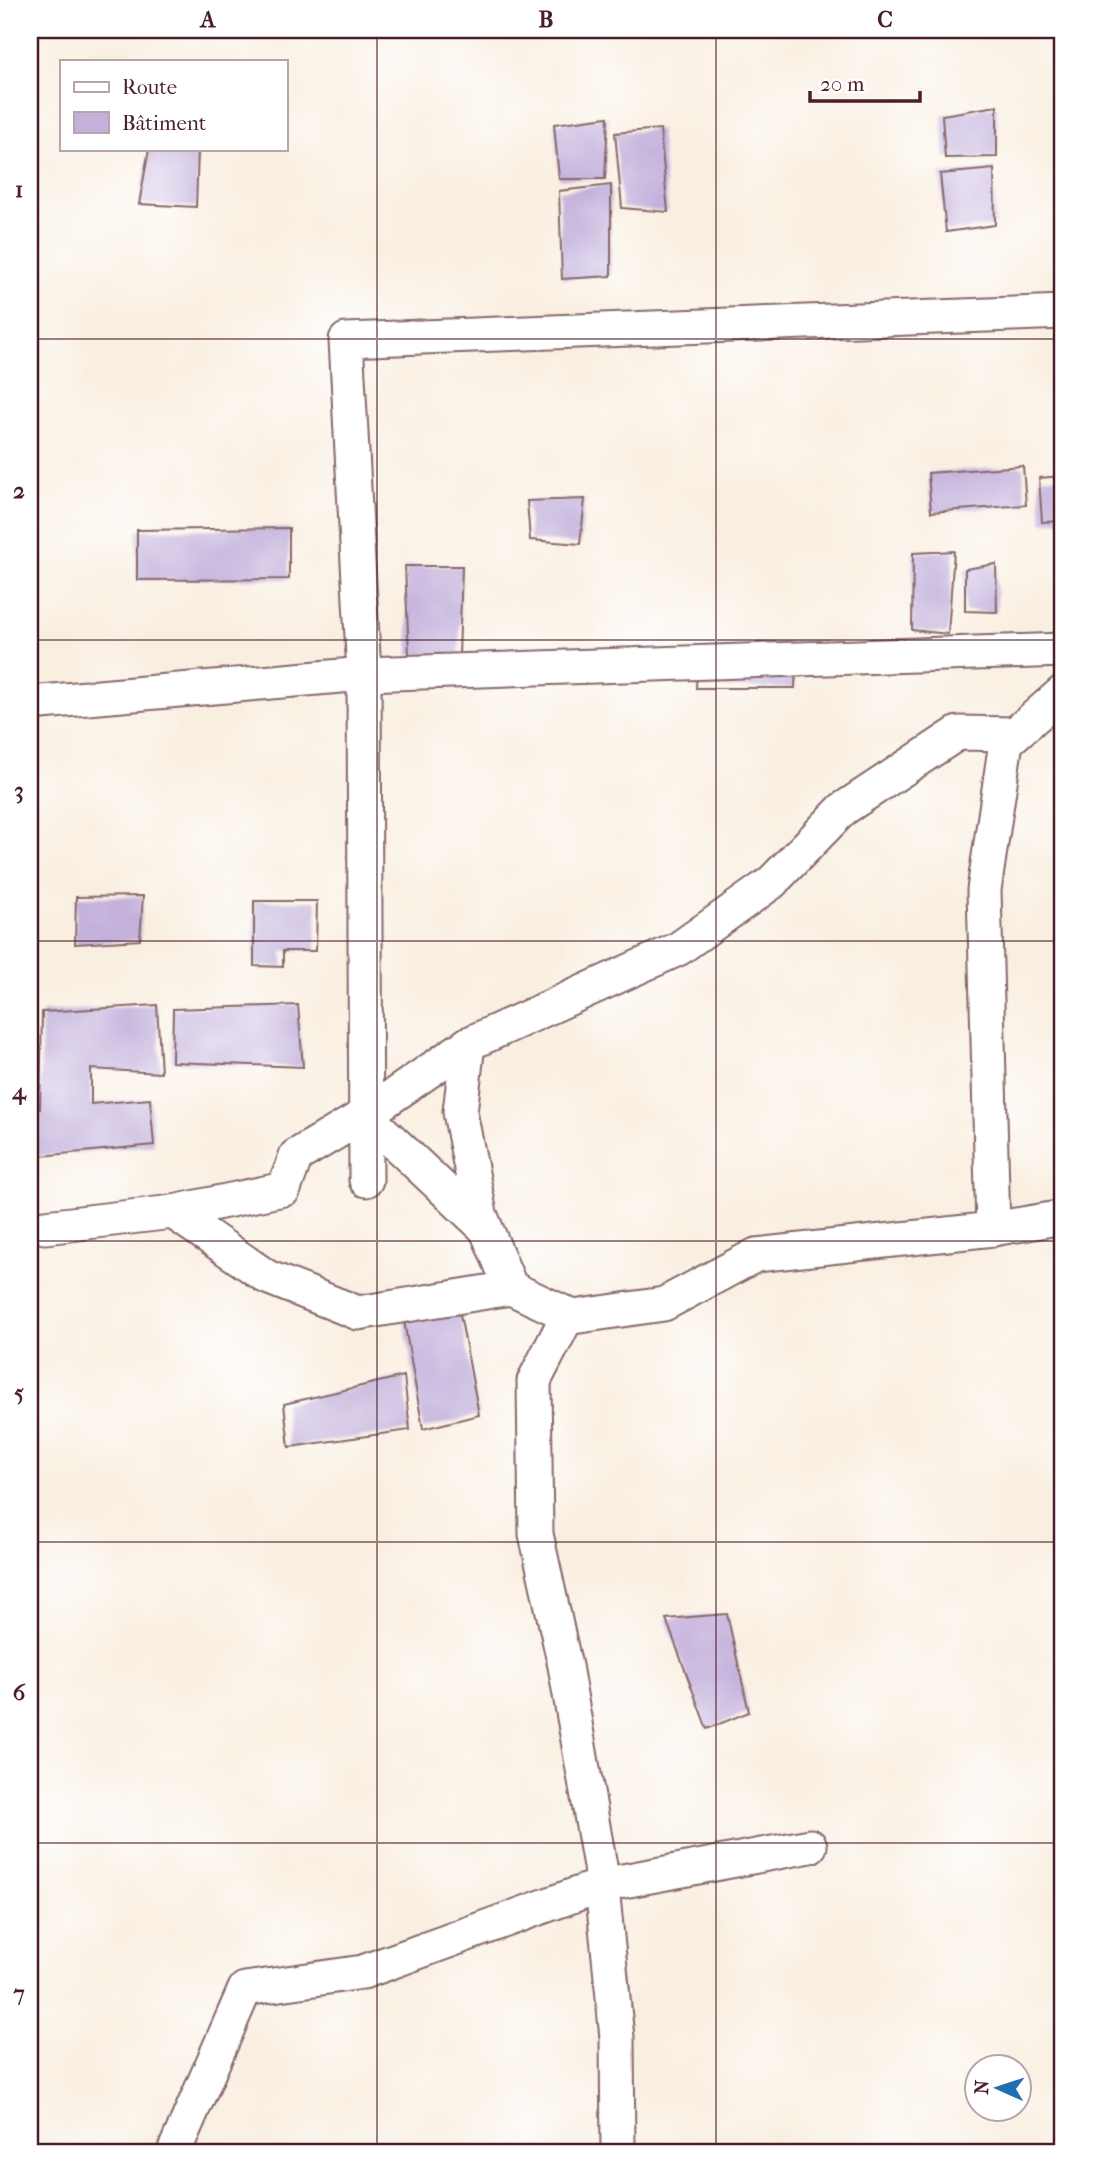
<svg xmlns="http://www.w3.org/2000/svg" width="1093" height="2182" viewBox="0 0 1093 2182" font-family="'IM FELL French Canon',serif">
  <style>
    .building { fill: #c3b1db }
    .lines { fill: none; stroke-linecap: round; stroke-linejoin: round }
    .street-casing { stroke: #87686b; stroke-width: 37 }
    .street { stroke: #fff; stroke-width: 33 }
    .grid { fill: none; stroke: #4a1f2b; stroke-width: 2; stroke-opacity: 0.55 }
    .neatline { fill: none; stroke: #4a1f2b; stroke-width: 2.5 }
    .grid-label { font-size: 23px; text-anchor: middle; font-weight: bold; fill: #4a1f2b }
  </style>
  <rect width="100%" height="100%" fill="#fff"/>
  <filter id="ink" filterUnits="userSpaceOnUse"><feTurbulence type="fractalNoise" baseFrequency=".0143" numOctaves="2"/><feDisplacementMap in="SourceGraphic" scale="14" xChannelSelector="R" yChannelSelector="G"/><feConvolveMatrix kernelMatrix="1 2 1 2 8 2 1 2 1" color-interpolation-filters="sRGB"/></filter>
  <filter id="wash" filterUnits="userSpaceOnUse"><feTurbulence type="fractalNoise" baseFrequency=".00686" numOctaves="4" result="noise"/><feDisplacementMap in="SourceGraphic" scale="28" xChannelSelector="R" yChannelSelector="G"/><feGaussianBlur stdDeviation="1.57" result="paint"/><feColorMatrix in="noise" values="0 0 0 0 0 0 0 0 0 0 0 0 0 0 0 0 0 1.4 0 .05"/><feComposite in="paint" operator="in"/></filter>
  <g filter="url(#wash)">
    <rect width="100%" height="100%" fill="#f9efe1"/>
    <g id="blocks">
      <g class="building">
        <polygon points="997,106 997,157 945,158 942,115"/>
        <polygon points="608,117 605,179 559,179 554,124"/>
        <polygon points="660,129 668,212 622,208 615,133"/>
        <polygon points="149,149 198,150 196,207 139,204"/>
        <polygon points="994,169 995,225 946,232 940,174"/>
        <polygon points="611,185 611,276 562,279 559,191"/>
        <polygon points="1023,466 1026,505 931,512 928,473"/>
        <polygon points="1063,476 1063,521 1042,522 1039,478"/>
        <polygon points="585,499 580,544 530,540 527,501"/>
        <polygon points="289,528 289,579 137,580 137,530"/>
        <polygon points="954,551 948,634 912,630 913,553"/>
        <polygon points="996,564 997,612 965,611 965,569"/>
        <polygon points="405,566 462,566 459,656 409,655"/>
        <polygon points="797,642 795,688 696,688 698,650"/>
        <polygon points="143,896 140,940 75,944 76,897"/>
        <polygon points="254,901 317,901 316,951 283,951 283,967 254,966"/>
        <polygon points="157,1005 161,1073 91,1069 91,1104 150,1099 154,1145 31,1157 30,1110 40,1109 42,1012"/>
        <polygon points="298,1005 303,1067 172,1062 173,1009"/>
        <polygon points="460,1314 479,1415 423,1429 404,1321"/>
        <polygon points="404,1376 410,1430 289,1447 284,1404"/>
        <polygon points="727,1614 749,1712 707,1729 666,1619"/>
      </g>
    </g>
  </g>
  <g filter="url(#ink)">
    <use href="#blocks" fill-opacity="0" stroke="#87686b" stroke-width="2"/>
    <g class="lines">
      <g class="street-casing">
        <g id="street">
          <polyline points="30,703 364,674 1063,650"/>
          <polyline points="468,1044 678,949 771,883 843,809 958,733 1015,734"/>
          <polyline points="365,1115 486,1229"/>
          <polyline points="366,1180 364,674 346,340 1063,312"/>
          <polyline points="173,1212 284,1189 296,1156 365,1115 468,1044 460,1112 480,1214 511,1288 573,1317 664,1304 756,1255 993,1229 1063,1217"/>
          <polyline points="45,1227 173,1212 267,1277 358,1313 511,1288"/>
          <polyline points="993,1229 984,890 1006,742 1063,692"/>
          <polyline points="568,1315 534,1381 536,1534 565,1666 600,1866 617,2038 618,2152"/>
          <polyline points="174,2152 245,1989 363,1972 602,1885 810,1846"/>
        </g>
      </g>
      <use href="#street" class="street"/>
    </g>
  </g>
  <path class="grid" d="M377 30V2152M716 30V2152M30 339H1063M30 640H1063M30 941H1063M30 1241H1063M30 1542H1063M30 1843H1063"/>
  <rect width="1093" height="2182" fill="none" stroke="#fff" stroke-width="77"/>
  <rect x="60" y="60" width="228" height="91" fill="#ffffff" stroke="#b7a5aa" stroke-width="2"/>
  <rect x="74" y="82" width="35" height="10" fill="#ffffff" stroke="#b7a5aa" stroke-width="2"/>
  <text x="122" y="94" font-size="21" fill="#4a1f2b">Route</text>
  <rect x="74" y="112" width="35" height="21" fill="#c3b1db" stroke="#b7a5aa" stroke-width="2"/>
  <text x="122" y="130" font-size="21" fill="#4a1f2b">Bâtiment</text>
  <g transform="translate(998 2088) rotate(273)"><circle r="33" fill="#ffffff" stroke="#b7a5aa" stroke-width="2"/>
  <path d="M0-5L12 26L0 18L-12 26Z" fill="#1f6fb2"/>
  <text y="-10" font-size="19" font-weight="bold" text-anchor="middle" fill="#4a1f2b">N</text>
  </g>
  <path d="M810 91v10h110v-10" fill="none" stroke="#4a1f2b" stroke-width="3.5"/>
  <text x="820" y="91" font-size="21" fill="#4a1f2b" stroke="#ffffff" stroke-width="5" paint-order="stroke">20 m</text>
  <rect x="38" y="38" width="1016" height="2106" class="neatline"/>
  <g class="grid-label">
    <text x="208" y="27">A</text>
    <text x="546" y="27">B</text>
    <text x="885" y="27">C</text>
    <text x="19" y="197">1</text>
    <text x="19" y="498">2</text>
    <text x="19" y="798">3</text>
    <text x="19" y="1099">4</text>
    <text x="19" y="1400">5</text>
    <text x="19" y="1700">6</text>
    <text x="19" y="2001">7</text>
  </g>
</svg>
